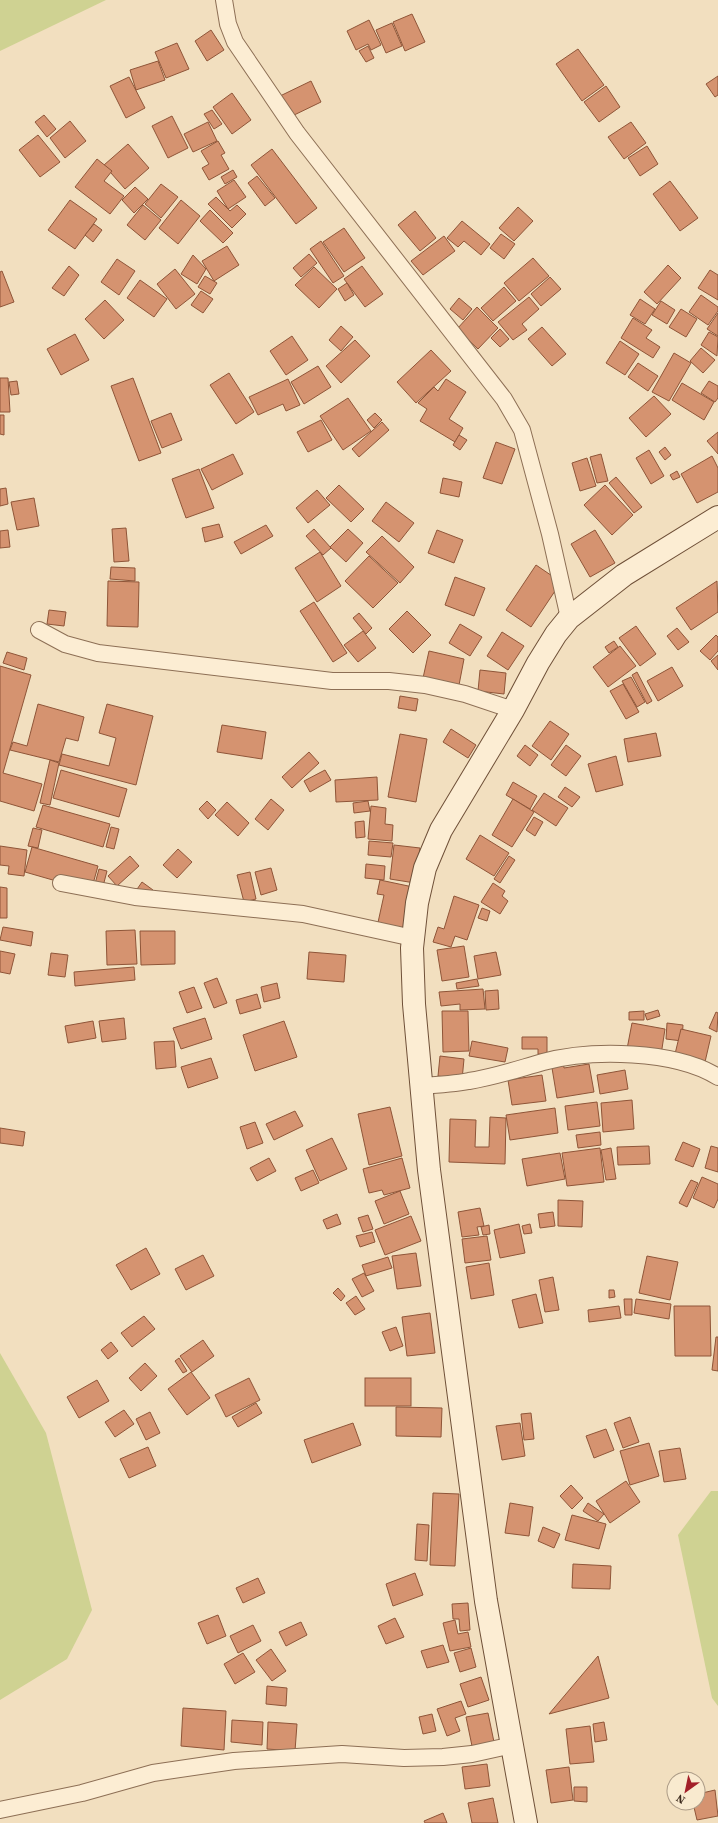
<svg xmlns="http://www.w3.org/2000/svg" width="718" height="1823" viewBox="0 0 718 1823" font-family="'Source Serif 4',serif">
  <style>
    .green { fill: #cfd292 }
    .building { fill: #d59370; stroke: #8f5538 }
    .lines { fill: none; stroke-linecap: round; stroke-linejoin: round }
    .street-casing { stroke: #8d6f55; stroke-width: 18 }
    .secondary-casing { stroke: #6f5038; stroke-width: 24 }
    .street { stroke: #fcedd3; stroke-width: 16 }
    .secondary { stroke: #fcedd3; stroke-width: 22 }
  </style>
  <rect width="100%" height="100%" fill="#f2dfbf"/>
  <g class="green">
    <polygon points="0,0 106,0 0,51"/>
    <polygon points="0,1353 46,1433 92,1610 67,1659 0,1700"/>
    <polygon points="711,1491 718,1491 718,1706 712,1698 678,1535"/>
  </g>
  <g class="building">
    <polygon points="412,14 425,42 405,51 393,22"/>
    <polygon points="369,20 381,45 371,50 368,44 356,50 347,31"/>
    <polygon points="392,23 402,46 386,53 376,30"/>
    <polygon points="211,30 224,50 207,61 195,41"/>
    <polygon points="177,43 189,69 166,78 155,52"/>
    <polygon points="368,46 374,58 366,62 359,51"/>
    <polygon points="578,49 604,85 582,101 556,64"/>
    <polygon points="158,61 165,80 136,90 130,70"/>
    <polygon points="718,76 718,95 715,97 706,84"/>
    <polygon points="129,77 145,108 126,118 110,86"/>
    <polygon points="311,81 321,102 290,117 280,96"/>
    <polygon points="606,86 620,107 599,122 584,102"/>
    <polygon points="232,93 251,120 232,134 213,107"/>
    <polygon points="212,110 222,124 214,129 204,114"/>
    <polygon points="44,115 56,129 47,137 35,122"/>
    <polygon points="172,116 188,148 168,158 152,126"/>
    <polygon points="70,121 86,141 65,158 50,138"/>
    <polygon points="208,122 217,141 193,152 184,134"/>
    <polygon points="631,122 646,143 624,159 608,137"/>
    <polygon points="38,135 60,162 40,177 19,150"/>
    <polygon points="218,141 225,153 221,155 229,169 209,180 202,168 209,164 201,151"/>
    <polygon points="128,144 149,168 125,189 104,165"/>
    <polygon points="647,146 658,164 640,176 628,158"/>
    <polygon points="272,149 317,208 296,224 251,165"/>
    <polygon points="97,159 112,171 104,181 124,196 110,214 75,187"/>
    <polygon points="233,170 237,177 225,184 221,177"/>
    <polygon points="257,176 275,198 265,206 248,183"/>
    <polygon points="234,180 246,197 228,209 217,191"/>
    <polygon points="670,181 698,218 680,231 653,194"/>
    <polygon points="161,184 178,197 161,218 145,204"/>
    <polygon points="135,187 148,199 134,213 122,200"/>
    <polygon points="216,197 230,211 237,205 246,214 232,228 208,204"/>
    <polygon points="70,200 97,219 75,249 48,230"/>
    <polygon points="181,200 200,216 178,244 159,228"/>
    <polygon points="143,205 161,220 145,240 127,225"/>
    <polygon points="518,207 533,221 514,241 499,228"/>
    <polygon points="210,210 233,233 223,243 200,221"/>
    <polygon points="415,211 436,238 420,251 398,225"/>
    <polygon points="462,221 490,244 481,255 464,241 458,247 447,238"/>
    <polygon points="94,224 102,230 93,242 85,235"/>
    <polygon points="344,228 365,258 344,272 323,242"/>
    <polygon points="501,234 515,244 504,259 490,248"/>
    <polygon points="444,236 455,251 423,275 411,261"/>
    <polygon points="321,241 344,276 333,283 310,249"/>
    <polygon points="227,246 239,265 214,281 202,261"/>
    <polygon points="309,254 317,263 301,277 293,268"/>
    <polygon points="193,255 206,269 197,284 181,274"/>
    <polygon points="533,258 549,276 519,301 504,283"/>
    <polygon points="117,259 135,271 119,295 101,282"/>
    <polygon points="668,265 681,278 657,304 644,292"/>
    <polygon points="69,266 79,275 64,296 52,288"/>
    <polygon points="362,266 383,294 365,307 344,279"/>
    <polygon points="314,267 337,289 319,308 295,285"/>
    <polygon points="175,269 195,294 176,309 157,284"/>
    <polygon points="710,270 718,275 718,300 698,288"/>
    <polygon points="2,271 14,302 0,307 0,272"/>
    <polygon points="205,276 217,283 210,294 198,287"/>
    <polygon points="550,277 561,289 541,306 531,294"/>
    <polygon points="140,280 167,299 154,317 127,298"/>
    <polygon points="347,283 354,295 345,301 338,289"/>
    <polygon points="504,287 516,301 493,321 481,308"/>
    <polygon points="201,291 213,299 203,313 191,305"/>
    <polygon points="701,295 718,307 718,311 708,325 689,312"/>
    <polygon points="529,297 539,309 522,324 527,330 513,340 498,322"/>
    <polygon points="459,298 472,309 463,320 450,309"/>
    <polygon points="640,299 655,309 645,324 630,315"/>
    <polygon points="105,300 124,320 104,339 85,319"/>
    <polygon points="661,301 675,310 667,324 652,315"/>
    <polygon points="477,307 498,328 478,349 457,329"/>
    <polygon points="681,309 697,319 686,337 669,327"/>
    <polygon points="718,313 718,336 707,329"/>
    <polygon points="633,318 652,330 646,338 660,347 653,358 621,338"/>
    <polygon points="341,326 353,337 341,351 329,340"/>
    <polygon points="542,327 566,354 552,366 528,339"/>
    <polygon points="500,329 509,339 500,347 491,338"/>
    <polygon points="709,332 718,337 717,356 701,345"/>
    <polygon points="75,334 89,360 61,375 47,349"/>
    <polygon points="292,336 308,360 286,375 270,351"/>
    <polygon points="355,340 370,356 341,383 326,366"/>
    <polygon points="620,341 639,354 625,375 606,363"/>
    <polygon points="701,348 715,360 703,373 690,361"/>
    <polygon points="431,350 451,371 416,403 397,382"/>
    <polygon points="674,353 691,363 669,401 652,392"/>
    <polygon points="638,363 658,376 648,391 628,377"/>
    <polygon points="318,366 331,387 304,404 291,382"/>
    <polygon points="229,373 254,412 236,424 210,385"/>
    <polygon points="0,378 8,378 10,412 0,412"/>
    <polygon points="133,378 161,453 139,461 111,386"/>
    <polygon points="288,379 300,405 286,411 283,404 258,415 249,397"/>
    <polygon points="446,379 466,392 449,419 463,428 455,442 420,421 427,409 418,403 434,387 438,391"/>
    <polygon points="17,381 19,394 11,395 9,382"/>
    <polygon points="709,381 718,386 718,398 715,402 701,393"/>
    <polygon points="682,383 714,402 704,420 672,400"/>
    <polygon points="654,396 671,414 646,437 629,418"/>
    <polygon points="348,398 371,431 343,450 320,416"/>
    <polygon points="171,413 182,440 162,448 151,421"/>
    <polygon points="375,413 382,420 374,428 367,420"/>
    <polygon points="0,415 4,415 4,435 0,434"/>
    <polygon points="321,420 332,440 308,452 297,432"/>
    <polygon points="382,422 389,430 359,457 352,449"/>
    <polygon points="718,432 718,454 707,441"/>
    <polygon points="459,435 467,440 460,450 453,445"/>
    <polygon points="496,442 515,449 502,484 483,478"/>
    <polygon points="665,447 671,455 665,460 659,452"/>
    <polygon points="649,450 664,476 651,484 636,458"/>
    <polygon points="233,454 243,474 212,490 201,469"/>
    <polygon points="601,454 608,481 597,483 590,457"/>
    <polygon points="712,456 718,468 718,492 697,503 681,474"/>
    <polygon points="587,458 596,486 580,491 572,463"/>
    <polygon points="199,469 214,508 186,518 172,479"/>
    <polygon points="677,471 680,477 673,480 670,475"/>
    <polygon points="616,477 642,507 634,513 609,483"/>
    <polygon points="443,478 462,482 459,497 440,493"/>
    <polygon points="339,485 364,509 351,522 326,498"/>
    <polygon points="605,485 633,515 612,535 584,505"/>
    <polygon points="6,488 8,504 0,506 0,489"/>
    <polygon points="317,490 330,505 308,523 296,508"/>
    <polygon points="34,498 39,526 17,530 11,502"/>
    <polygon points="386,502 414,523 399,542 372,521"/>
    <polygon points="219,524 223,537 205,542 202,528"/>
    <polygon points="266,525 273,536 241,554 234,542"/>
    <polygon points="126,528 129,561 114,562 112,529"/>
    <polygon points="314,529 331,548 323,555 306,536"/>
    <polygon points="348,529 363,543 346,562 330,547"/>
    <polygon points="8,530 10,547 0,548 0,531"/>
    <polygon points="437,530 463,540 454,563 428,553"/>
    <polygon points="595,530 615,563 590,577 571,544"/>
    <polygon points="382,536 414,567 400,583 366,552"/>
    <polygon points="320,552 341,586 317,602 295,568"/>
    <polygon points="369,556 398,583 373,608 345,581"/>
    <polygon points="536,565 561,582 531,627 506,610"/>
    <polygon points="111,567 135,568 135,581 110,579"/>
    <polygon points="455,577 485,588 474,616 445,605"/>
    <polygon points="108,581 139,582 138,627 107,626"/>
    <polygon points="717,581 718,612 691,630 676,608"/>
    <polygon points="314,602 347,653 333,662 300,611"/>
    <polygon points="49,610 66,612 64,626 47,624"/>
    <polygon points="407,611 431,635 413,653 389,629"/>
    <polygon points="359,613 372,628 366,634 353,618"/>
    <polygon points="460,624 482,637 470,656 449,643"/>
    <polygon points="636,626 656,654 640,666 619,638"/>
    <polygon points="677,628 689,642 678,650 667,636"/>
    <polygon points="363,631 376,648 358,662 344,645"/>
    <polygon points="502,632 524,646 508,670 487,656"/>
    <polygon points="716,635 718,637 718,651 710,660 700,651"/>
    <polygon points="614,641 618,647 609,653 605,647"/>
    <polygon points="620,646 636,666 608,687 593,667"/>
    <polygon points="429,651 464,659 459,685 423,678"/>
    <polygon points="7,652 27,658 24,670 3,663"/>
    <polygon points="718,655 718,670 711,661"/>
    <polygon points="0,666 31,675 3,773 42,784 34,811 0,801"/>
    <polygon points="672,667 683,686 658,701 647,681"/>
    <polygon points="480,670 506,673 504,694 478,691"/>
    <polygon points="637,672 652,701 647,704 632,675"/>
    <polygon points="631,677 645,702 637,707 622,681"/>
    <polygon points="623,684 639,712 626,719 610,691"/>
    <polygon points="400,696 418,699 416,711 398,708"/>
    <polygon points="38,704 84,717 78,741 66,738 59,762 10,750 13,742 27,746"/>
    <polygon points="107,704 153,716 136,785 59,765 62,754 109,766 116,738 99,733"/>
    <polygon points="550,721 569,734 551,760 532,746"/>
    <polygon points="222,725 266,732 262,759 217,752"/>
    <polygon points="451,729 476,745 468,758 443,742"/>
    <polygon points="656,733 661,756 628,762 624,739"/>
    <polygon points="400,734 427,739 416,802 388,797"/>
    <polygon points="525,745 538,755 530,766 517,756"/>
    <polygon points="566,745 581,756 566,776 551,765"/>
    <polygon points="309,752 319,763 292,788 282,777"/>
    <polygon points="616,756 623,785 596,792 588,764"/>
    <polygon points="50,760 59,763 50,805 40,803"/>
    <polygon points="61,770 127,789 119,817 53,798"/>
    <polygon points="325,770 331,780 310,792 304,781"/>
    <polygon points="377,777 378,800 336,802 335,780"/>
    <polygon points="513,782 537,796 530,809 506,795"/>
    <polygon points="565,787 580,797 572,807 558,797"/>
    <polygon points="544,793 568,808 556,826 532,810"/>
    <polygon points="271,799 284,810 268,830 255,819"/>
    <polygon points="513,799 534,812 512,847 492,835"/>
    <polygon points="207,801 216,810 208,819 199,809"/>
    <polygon points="368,801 370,811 354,813 353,803"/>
    <polygon points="227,802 249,823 238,836 215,815"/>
    <polygon points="43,805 110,824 103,847 36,827"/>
    <polygon points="371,806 386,808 385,824 393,825 392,841 368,839"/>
    <polygon points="534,817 543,822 535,836 526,830"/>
    <polygon points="364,821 365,837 356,838 355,822"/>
    <polygon points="111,827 119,829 114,849 106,847"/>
    <polygon points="33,828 42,830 38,848 28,846"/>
    <polygon points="480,835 509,853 494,876 466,859"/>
    <polygon points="369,841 393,843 391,857 368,855"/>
    <polygon points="394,845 420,848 415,883 390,879"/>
    <polygon points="0,846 27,850 24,876 8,874 9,866 0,865"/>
    <polygon points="32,847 98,866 91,891 25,872"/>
    <polygon points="178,849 192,862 177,878 163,865"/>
    <polygon points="130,856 139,866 117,886 108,876"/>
    <polygon points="509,856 515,860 500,883 494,879"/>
    <polygon points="366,864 385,866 384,880 365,878"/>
    <polygon points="271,868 277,890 261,895 255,872"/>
    <polygon points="99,869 107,871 101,894 93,891"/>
    <polygon points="250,872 256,899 244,902 237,875"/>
    <polygon points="380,880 413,887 404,933 377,927 384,895 377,894"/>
    <polygon points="142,882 153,890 144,903 133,895"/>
    <polygon points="493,883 505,891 502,896 508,901 500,914 481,902"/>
    <polygon points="0,887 7,888 7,918 0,918"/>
    <polygon points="454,896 479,905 467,940 455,936 451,947 433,942 438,927 444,929"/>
    <polygon points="482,908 490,911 487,921 478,918"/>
    <polygon points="3,927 33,932 31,946 0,940"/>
    <polygon points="135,930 137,964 107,965 106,931"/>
    <polygon points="140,931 175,931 175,964 141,965"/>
    <polygon points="464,946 469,977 442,981 437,950"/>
    <polygon points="0,951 15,954 10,974 0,972"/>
    <polygon points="309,952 346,955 344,982 307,979"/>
    <polygon points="496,952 501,975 478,979 474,956"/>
    <polygon points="51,953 68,955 65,977 48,975"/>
    <polygon points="134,967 135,980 75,986 74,972"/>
    <polygon points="217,978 227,1003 214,1008 204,983"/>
    <polygon points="477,979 479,986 457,989 456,983"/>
    <polygon points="277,983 280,998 264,1002 261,987"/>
    <polygon points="194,987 202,1008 187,1013 179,992"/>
    <polygon points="483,989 485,1009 460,1010 460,1004 441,1006 439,992"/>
    <polygon points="498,990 499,1009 486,1010 485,991"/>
    <polygon points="257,994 261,1008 240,1014 236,1000"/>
    <polygon points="658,1010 660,1016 647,1020 645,1014"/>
    <polygon points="442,1011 468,1011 469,1051 443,1052"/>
    <polygon points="644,1011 644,1020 629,1020 629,1012"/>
    <polygon points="716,1012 718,1013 717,1032 709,1028"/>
    <polygon points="124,1018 126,1039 102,1042 99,1021"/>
    <polygon points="205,1018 212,1039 181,1049 173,1028"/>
    <polygon points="93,1021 96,1038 68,1043 65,1026"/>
    <polygon points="284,1021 297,1057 255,1071 243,1035"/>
    <polygon points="632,1023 665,1029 661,1055 627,1049"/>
    <polygon points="667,1023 683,1025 682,1041 666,1039"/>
    <polygon points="681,1029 711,1036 705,1062 675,1054"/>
    <polygon points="522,1037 547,1037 547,1055 538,1054 538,1049 522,1049"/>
    <polygon points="174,1041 176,1067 156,1069 154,1042"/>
    <polygon points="472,1041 508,1048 505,1062 469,1056"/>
    <polygon points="440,1056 464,1059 462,1080 438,1076"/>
    <polygon points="211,1058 218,1078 188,1088 181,1067"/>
    <polygon points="563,1060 564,1068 589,1064 594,1092 557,1098 551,1062"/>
    <polygon points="625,1070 628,1089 600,1094 597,1075"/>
    <polygon points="542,1075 546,1101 512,1105 508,1080"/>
    <polygon points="632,1100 634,1129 603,1132 601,1103"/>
    <polygon points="597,1102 600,1126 568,1130 565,1106"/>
    <polygon points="390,1107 402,1156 369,1165 358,1114"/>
    <polygon points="555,1108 558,1133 510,1140 506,1115"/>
    <polygon points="295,1111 303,1126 274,1140 266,1124"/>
    <polygon points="490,1117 506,1118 505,1164 449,1162 450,1119 476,1120 475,1147 489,1147"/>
    <polygon points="255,1122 263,1143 247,1149 240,1127"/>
    <polygon points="0,1128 25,1132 23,1146 0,1143"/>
    <polygon points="600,1132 601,1145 578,1148 576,1135"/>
    <polygon points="332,1138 347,1169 320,1181 306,1150"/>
    <polygon points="683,1142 700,1149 693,1167 675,1160"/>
    <polygon points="649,1146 650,1164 618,1165 617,1147"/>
    <polygon points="711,1146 718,1148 718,1172 705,1168"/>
    <polygon points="600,1148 604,1182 567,1186 562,1153"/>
    <polygon points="611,1148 616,1179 606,1180 601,1150"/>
    <polygon points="560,1153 565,1179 527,1186 522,1159"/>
    <polygon points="269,1158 276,1171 257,1181 250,1168"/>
    <polygon points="402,1158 410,1188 384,1195 382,1190 369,1193 363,1169"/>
    <polygon points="313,1170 319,1183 301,1191 295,1178"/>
    <polygon points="702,1177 718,1184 718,1199 714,1208 693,1198"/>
    <polygon points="691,1180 698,1183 687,1207 679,1203"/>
    <polygon points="400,1191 409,1214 384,1224 375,1201"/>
    <polygon points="558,1200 583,1201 582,1227 558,1226"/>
    <polygon points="480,1208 484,1226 477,1227 479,1235 462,1237 458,1212"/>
    <polygon points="553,1212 555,1226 540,1228 538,1214"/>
    <polygon points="337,1214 341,1224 327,1229 323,1220"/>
    <polygon points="368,1215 373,1229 363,1232 358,1218"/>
    <polygon points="411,1216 421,1241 385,1255 375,1230"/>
    <polygon points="519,1224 525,1253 500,1258 494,1230"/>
    <polygon points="530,1224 532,1233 524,1234 522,1226"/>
    <polygon points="489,1225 490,1234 483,1235 481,1227"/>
    <polygon points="372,1232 375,1242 360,1247 356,1236"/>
    <polygon points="487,1236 491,1260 465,1263 462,1239"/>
    <polygon points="146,1248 160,1274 131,1290 116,1265"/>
    <polygon points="416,1253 421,1286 397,1289 392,1256"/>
    <polygon points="203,1255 214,1276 186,1290 175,1269"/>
    <polygon points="647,1256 678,1262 670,1300 639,1293"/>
    <polygon points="388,1257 392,1268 366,1276 362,1265"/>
    <polygon points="489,1263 494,1295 471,1299 466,1267"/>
    <polygon points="364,1273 374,1291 362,1297 352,1279"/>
    <polygon points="553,1277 559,1310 545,1312 539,1280"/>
    <polygon points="338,1288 345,1296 341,1301 333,1293"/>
    <polygon points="609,1290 614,1290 615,1297 609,1298"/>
    <polygon points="536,1294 543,1323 519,1328 512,1300"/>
    <polygon points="356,1296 365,1309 355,1315 346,1303"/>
    <polygon points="624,1299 632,1299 632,1315 625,1315"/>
    <polygon points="636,1299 671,1304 669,1319 634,1313"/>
    <polygon points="619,1306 621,1318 589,1322 588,1310"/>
    <polygon points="674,1306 710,1306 711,1356 675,1356"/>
    <polygon points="430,1313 435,1353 407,1356 402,1317"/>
    <polygon points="144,1316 155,1329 132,1347 121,1333"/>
    <polygon points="396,1327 403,1346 390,1351 382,1332"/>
    <polygon points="716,1337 718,1337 718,1371 712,1370"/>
    <polygon points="203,1340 214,1356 192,1372 180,1356"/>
    <polygon points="111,1342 118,1351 108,1359 101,1350"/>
    <polygon points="179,1358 187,1371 183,1373 175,1361"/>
    <polygon points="145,1363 157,1376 141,1391 129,1378"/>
    <polygon points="191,1372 210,1398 187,1415 168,1389"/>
    <polygon points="249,1378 260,1400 226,1417 215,1395"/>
    <rect x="365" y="1378" width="46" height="28"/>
    <polygon points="97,1380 109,1401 79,1418 67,1397"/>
    <polygon points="256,1403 262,1413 238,1427 232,1417"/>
    <polygon points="396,1407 442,1408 441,1437 396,1436"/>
    <polygon points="124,1410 134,1424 115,1437 105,1422"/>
    <polygon points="150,1412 160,1433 146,1440 136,1419"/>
    <polygon points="531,1413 534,1439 524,1440 521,1414"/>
    <polygon points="630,1417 639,1442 623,1448 614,1423"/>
    <polygon points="353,1423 361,1445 312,1463 304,1440"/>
    <polygon points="520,1423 525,1456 502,1460 496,1426"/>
    <polygon points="606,1429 614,1450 594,1458 586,1436"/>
    <polygon points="649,1443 659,1476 630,1485 620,1451"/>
    <polygon points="148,1447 156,1466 129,1478 120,1459"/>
    <polygon points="680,1448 686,1479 664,1482 659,1451"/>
    <polygon points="626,1481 640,1502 610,1523 596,1501"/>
    <polygon points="571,1485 583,1498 572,1509 560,1496"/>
    <polygon points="433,1493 459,1494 455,1566 430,1565"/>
    <polygon points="510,1503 533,1507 529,1536 505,1533"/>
    <polygon points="588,1503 604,1514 598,1521 583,1511"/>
    <polygon points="572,1515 606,1524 599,1549 565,1540"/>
    <polygon points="417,1524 429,1525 427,1561 415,1560"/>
    <polygon points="543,1527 560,1534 554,1548 538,1541"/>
    <polygon points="573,1564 611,1566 610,1589 572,1588"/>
    <polygon points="415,1573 423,1595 393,1606 386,1584"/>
    <polygon points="258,1578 265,1593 243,1603 236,1588"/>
    <polygon points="468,1603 470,1630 460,1631 459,1619 453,1619 452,1604"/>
    <polygon points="218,1615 226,1636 207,1644 198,1623"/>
    <polygon points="395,1618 404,1637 386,1644 378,1626"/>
    <polygon points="455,1620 458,1634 468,1632 471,1647 450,1651 443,1623"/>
    <polygon points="301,1622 307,1635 286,1646 279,1632"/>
    <polygon points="253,1625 261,1641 238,1653 230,1636"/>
    <polygon points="443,1645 449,1662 427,1668 421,1651"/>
    <polygon points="471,1648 476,1667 460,1672 454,1653"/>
    <polygon points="271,1649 286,1671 272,1681 256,1660"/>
    <polygon points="243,1653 255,1672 235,1684 224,1664"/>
    <polygon points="598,1656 609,1698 549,1714"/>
    <polygon points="481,1677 489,1700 468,1707 460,1684"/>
    <polygon points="267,1686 287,1688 286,1706 266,1704"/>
    <polygon points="461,1701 466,1714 455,1718 460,1731 447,1736 437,1709"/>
    <polygon points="183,1708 226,1711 224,1750 181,1746"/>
    <polygon points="488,1713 494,1742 472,1746 466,1717"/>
    <polygon points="432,1714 436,1731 423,1734 419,1717"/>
    <polygon points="232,1720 263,1722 262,1745 231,1742"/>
    <polygon points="268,1722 297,1724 295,1751 267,1749"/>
    <polygon points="604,1722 607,1740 595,1742 593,1724"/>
    <polygon points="590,1726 594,1762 570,1764 566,1729"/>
    <polygon points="487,1764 490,1786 465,1789 462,1767"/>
    <polygon points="569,1767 573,1800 551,1803 546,1770"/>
    <polygon points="574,1787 587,1787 587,1802 574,1801"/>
    <polygon points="715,1790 718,1816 697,1820 693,1803 698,1803 698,1794"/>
    <polygon points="493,1798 498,1823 472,1823 468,1803"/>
    <polygon points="443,1813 447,1823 425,1823 424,1821"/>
  </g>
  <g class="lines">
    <g class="street-casing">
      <g id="street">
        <polyline points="224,0 228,24 235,42 297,133 504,399 522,430 550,534 569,618"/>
        <polyline points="39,630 65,644 98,653 332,681 389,681 425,685 465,694 513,710"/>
        <polyline points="61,883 135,897 303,914 413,938"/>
        <path d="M421 1086C437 1085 453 1084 469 1081 495 1077 518 1069 543 1062 591 1049 675 1050 718 1077"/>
        <polyline points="0,1810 82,1793 153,1773 234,1761 342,1754 404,1758 443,1757 472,1754 513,1745"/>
      </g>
    </g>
    <g class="secondary-casing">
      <polyline id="secondary" points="526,1823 486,1601 429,1170 414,1004 412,948 417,903 425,868 441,830 513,710 538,663 556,634 569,618 624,575 718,517"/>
    </g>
    <use href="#street" class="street"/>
    <use href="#secondary" class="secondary"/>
  </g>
  <g transform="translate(686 1791) rotate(213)"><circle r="19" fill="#f9eacf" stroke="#ad9c87"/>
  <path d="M0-3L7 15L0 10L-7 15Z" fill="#a31f29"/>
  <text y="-6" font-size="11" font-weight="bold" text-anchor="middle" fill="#3b281b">N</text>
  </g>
</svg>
